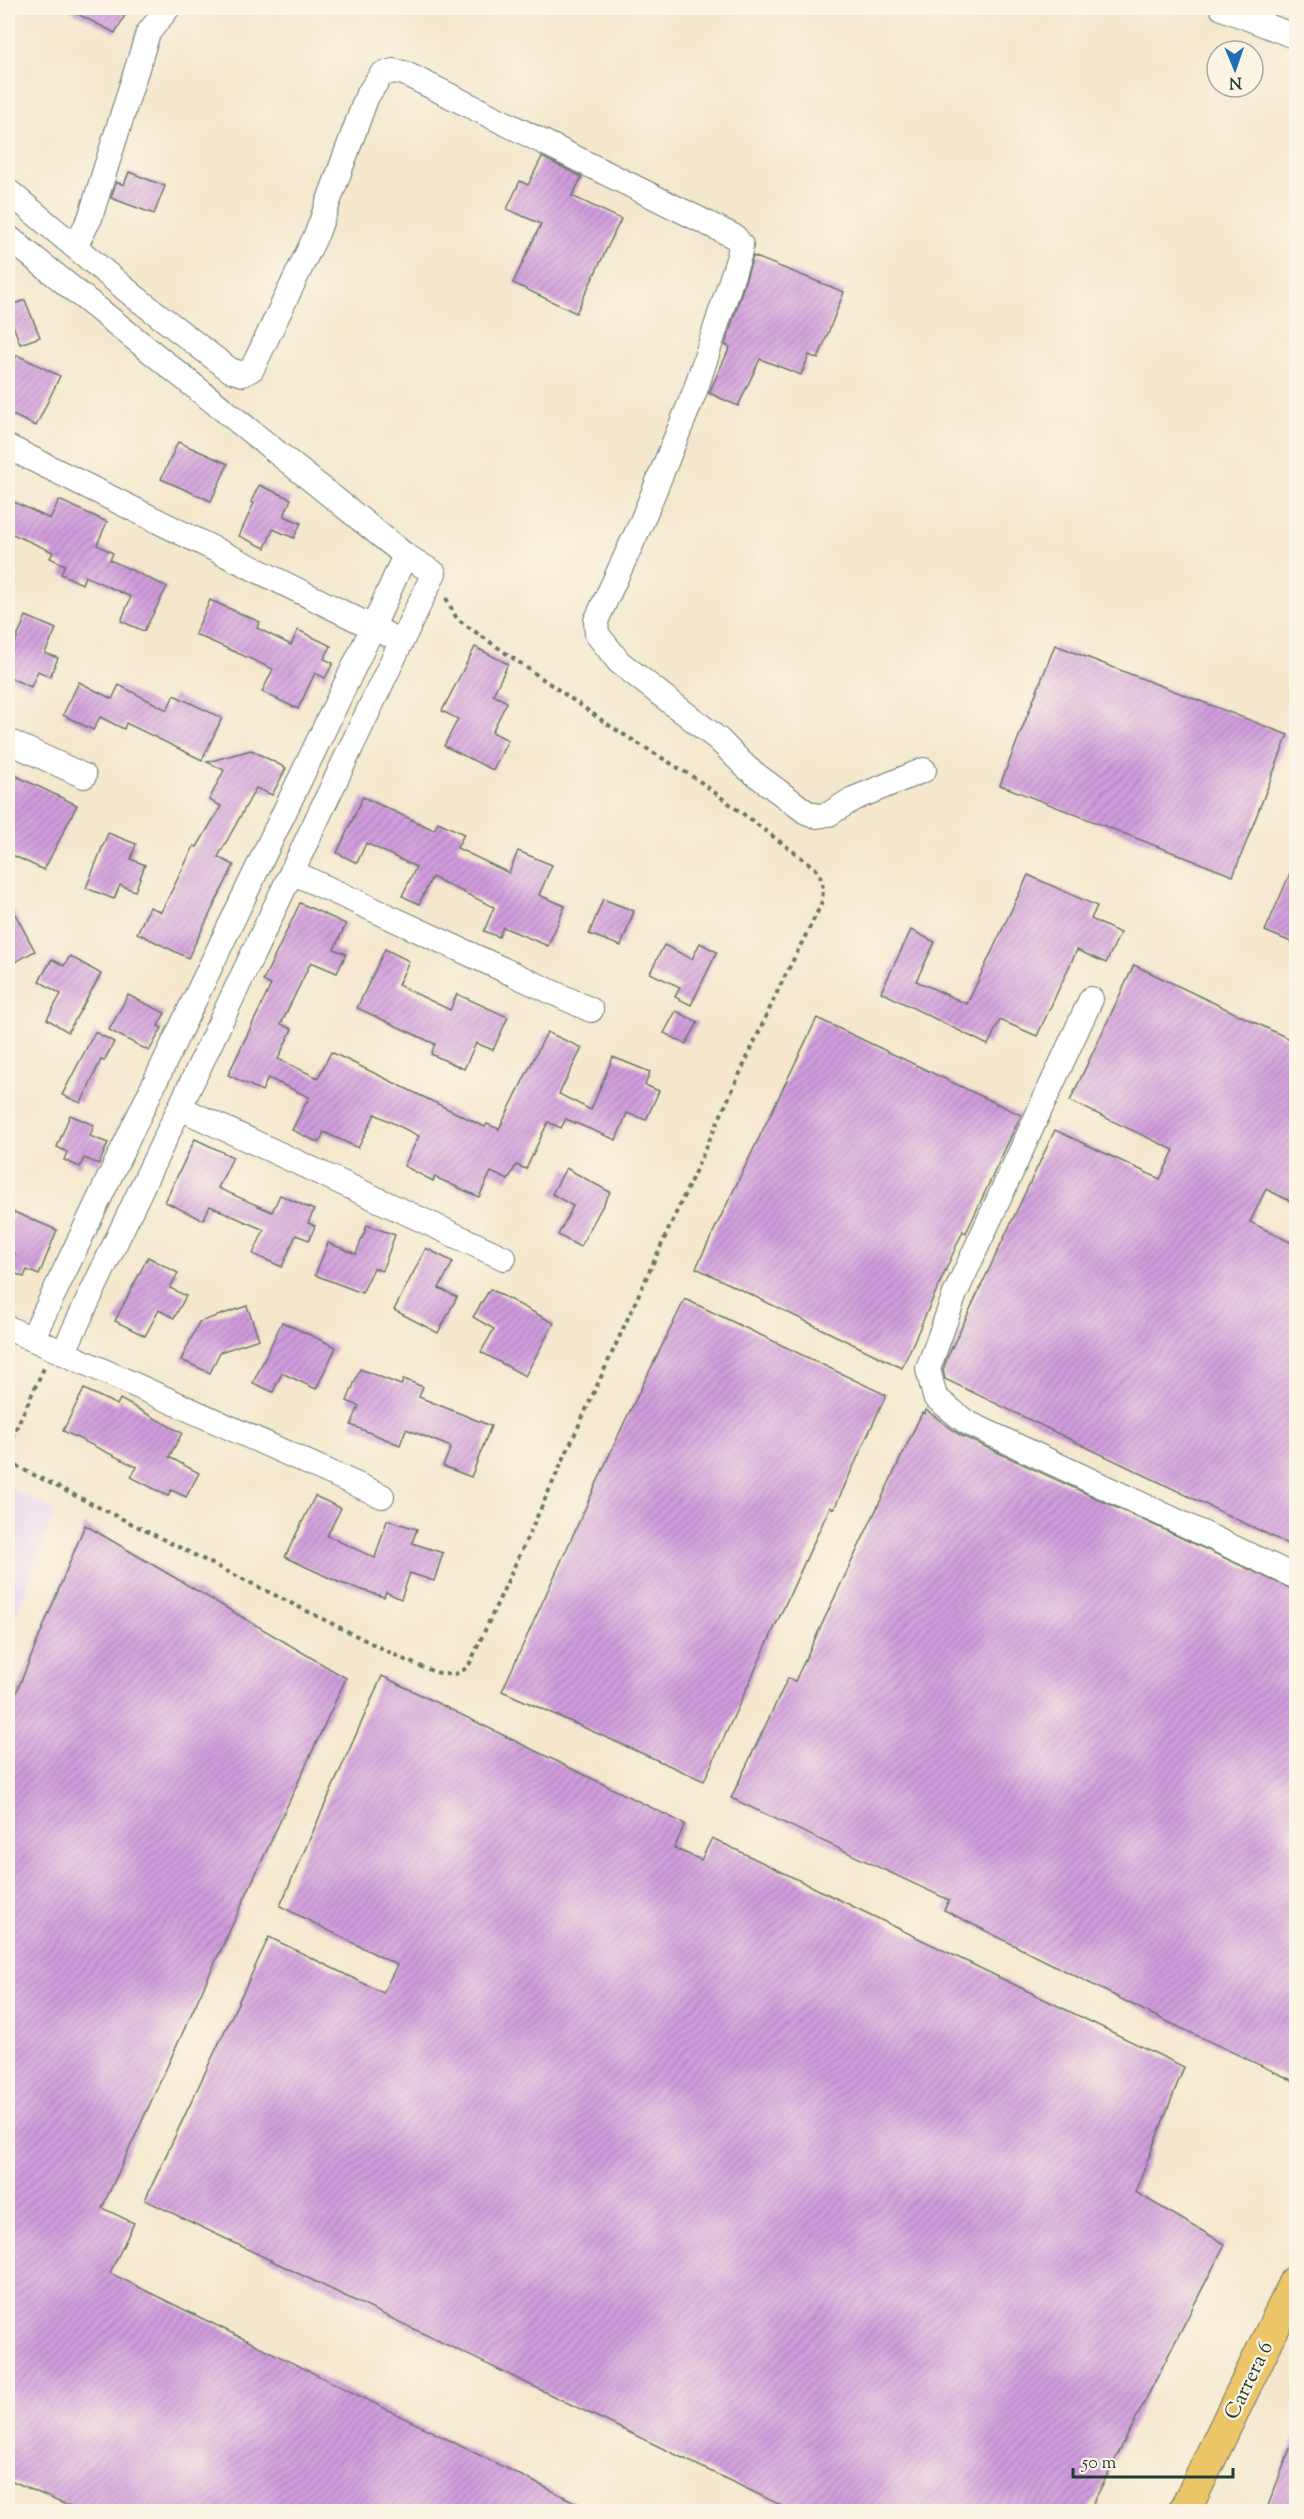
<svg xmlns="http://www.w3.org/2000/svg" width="1304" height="2519" viewBox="0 0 1304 2519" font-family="'Sorts Mill Goudy',serif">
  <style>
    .built { fill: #e1d4f3 }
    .building { fill: url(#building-hatch) }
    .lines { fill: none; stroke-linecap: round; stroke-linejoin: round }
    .minor-casing { stroke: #6a786a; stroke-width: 26 }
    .major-casing { stroke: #6a786a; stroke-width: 34 }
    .path { stroke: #6a786a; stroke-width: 4; stroke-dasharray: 4.5 4.5; stroke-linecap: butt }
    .minor { stroke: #fff; stroke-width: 24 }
    .major { stroke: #ecc669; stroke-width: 32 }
    .labels { text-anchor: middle; stroke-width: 4.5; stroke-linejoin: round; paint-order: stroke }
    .street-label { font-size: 21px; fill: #1f3d34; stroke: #fcf5e5 }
  </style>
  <defs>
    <pattern id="building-hatch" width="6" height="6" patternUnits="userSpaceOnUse" patternTransform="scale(1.5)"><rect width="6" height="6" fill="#d09cdd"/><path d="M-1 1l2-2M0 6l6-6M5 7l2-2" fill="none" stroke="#a880b4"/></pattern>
  </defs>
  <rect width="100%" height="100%" fill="#fcf5e5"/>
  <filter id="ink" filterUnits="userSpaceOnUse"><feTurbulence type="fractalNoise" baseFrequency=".0167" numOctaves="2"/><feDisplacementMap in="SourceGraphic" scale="12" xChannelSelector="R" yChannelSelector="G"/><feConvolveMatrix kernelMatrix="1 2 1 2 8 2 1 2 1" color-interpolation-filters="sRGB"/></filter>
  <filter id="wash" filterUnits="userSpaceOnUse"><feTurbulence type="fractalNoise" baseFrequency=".008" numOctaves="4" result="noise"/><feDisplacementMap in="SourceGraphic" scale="24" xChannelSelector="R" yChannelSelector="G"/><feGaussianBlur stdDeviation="1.35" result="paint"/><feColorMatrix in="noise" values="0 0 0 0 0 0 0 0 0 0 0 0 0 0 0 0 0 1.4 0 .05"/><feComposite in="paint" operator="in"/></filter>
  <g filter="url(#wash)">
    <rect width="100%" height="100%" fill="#f4e7cd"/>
    <polygon class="built" points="8,1487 55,1510 8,1636"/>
    <g id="blocks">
      <g class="building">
        <polygon points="66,8 129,8 115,33"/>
        <polygon points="542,157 582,177 572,196 621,219 576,313 513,283 541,224 507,209 520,181 528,185"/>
        <polygon points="129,172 165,186 154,214 111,198 116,182 124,185"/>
        <polygon points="753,256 844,292 818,359 809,355 801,375 760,359 738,406 709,393 730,347 725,345"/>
        <polygon points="25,300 40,337 20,344 13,325 8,327 8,306"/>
        <polygon points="17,355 60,376 36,426 8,413 8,375"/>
        <polygon points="178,442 228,464 211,501 161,479"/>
        <polygon points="259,485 291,499 284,516 301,523 294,538 273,529 265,548 239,536 254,503 251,502"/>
        <polygon points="8,499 50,519 59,500 107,522 97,545 113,553 110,560 167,587 144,631 121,621 131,597 85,576 82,584 61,574 65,565 50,558 53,552 8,532"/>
        <polygon points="210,600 260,622 257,628 291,645 298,630 331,646 324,659 333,663 325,678 315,673 298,709 262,692 273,669 195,634"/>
        <polygon points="26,616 56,629 45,653 58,658 50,677 38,671 31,687 8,677 8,659"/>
        <polygon points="1055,645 1288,735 1233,876 1000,785"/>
        <polygon points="475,647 508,664 493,695 507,702 492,732 508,740 493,770 444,746 458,719 442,711"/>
        <polygon points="79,682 112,699 119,685 167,710 174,695 222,718 202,760 126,723 124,729 100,717 93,730 63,715"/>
        <polygon points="251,750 286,768 272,795 256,788 218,857 234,865 188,958 137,933 150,907 161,912 194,846 197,847 221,806 209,800 224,770 207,762"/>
        <polygon points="8,772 77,805 44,870 8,853"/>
        <polygon points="363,797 434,830 438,822 464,834 457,848 509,873 518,851 552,865 539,895 565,906 548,946 503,927 499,937 484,931 494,907 432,877 419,904 402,896 416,867 366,843 357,863 337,853"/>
        <polygon points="108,833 136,844 131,859 145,865 135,891 120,885 114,899 86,888"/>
        <polygon points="1296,860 1296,944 1265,931"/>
        <polygon points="1028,875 1097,906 1091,919 1120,933 1106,963 1077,950 1037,1036 1000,1020 988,1045 881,992 911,930 935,942 916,981 967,1004"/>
        <polygon points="603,899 634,911 621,946 589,934"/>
        <polygon points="8,901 35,951 8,966"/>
        <polygon points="300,903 346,924 334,949 346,954 337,973 311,962 281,1024 292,1029 278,1059 318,1078 331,1052 485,1127 487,1124 499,1129 547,1032 582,1048 559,1094 591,1110 613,1057 650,1072 645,1085 659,1091 646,1120 627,1113 616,1140 566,1119 561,1128 548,1122 526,1169 516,1165 508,1180 491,1172 479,1197 435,1177 433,1181 404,1166 419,1136 375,1114 358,1148 324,1132 319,1143 292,1130 309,1097 268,1078 262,1091 228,1075 271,985 263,981"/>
        <polygon points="700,943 717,952 691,1005 675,997 680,987 650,973 664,945 692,959"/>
        <polygon points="385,949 409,961 398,985 450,1010 457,994 508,1017 493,1050 476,1043 464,1069 431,1054 435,1044 357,1008"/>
        <polygon points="70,956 101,974 68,1032 47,1019 61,994 39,981 52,959 64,966"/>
        <polygon points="1134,965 1296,1042 1296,1204 1266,1189 1250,1222 1296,1245 1296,1548 945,1379 943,1370 947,1358 1055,1130 1160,1179 1174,1150 1070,1101"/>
        <polygon points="128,995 165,1013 158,1026 162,1028 149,1051 109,1030"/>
        <polygon points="676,1011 698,1022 686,1044 664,1033"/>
        <polygon points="817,1018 1021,1115 966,1233 963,1231 902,1368 696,1268"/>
        <polygon points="95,1032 114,1042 104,1061 101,1060 81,1103 62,1095"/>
        <polygon points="70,1115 94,1125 90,1136 108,1143 99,1164 84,1158 80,1167 64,1160 67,1152 57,1147"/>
        <polygon points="195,1139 233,1157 218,1188 272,1212 280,1195 314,1210 308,1223 315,1226 309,1240 296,1235 282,1267 253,1254 264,1230 210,1206 203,1220 165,1202"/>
        <polygon points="566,1168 610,1192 580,1247 558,1235 573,1206 552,1194"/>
        <polygon points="14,1212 57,1230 39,1275 27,1270 24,1277 8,1271 15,1253 8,1250 8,1228"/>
        <polygon points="367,1225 395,1235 382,1271 374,1268 362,1293 315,1275 328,1243 356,1254"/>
        <polygon points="426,1248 453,1262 439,1288 457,1297 438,1333 394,1310"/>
        <polygon points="148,1257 178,1273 170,1288 186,1296 174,1318 159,1310 145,1336 115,1321"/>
        <polygon points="490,1289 554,1323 525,1376 481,1352 494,1329 473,1317"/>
        <polygon points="685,1299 886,1395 834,1509 830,1507 704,1781 502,1691 624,1423"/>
        <polygon points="247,1306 259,1339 220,1352 210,1373 181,1360 199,1322"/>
        <polygon points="282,1322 336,1347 316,1389 282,1373 273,1392 253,1383"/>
        <polygon points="360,1369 401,1385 404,1379 423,1387 419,1397 491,1426 471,1477 443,1466 451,1447 406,1429 400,1445 351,1425 359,1406 347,1401"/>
        <polygon points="84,1389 117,1405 120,1399 182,1433 169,1457 199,1473 186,1497 171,1490 168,1496 131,1477 137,1467 63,1431"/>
        <polygon points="926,1410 960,1435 1296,1591 1296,2082 1151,2014 944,1910 949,1900 731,1798 788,1678 795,1681 922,1413 925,1414"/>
        <polygon points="315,1496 341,1508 327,1536 375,1558 387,1520 417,1529 412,1543 443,1553 434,1581 410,1573 401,1599 386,1592 384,1597 338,1582 285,1557"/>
        <polygon points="85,1525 346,1678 102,2208 134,2223 110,2273 593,2511 79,2511 8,2479 8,1713"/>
        <polygon points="382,1676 685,1824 674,1848 701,1860 712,1838 1184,2067 1135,2192 1225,2244 1089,2511 793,2511 145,2200 269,1937 383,1993 397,1965 280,1906"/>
        <polygon points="1295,2436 1296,2511 1266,2511"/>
      </g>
    </g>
  </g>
  <g filter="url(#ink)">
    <use href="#blocks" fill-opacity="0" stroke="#6a786a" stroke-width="1.5"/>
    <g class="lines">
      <g class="minor-casing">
        <g id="minor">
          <polyline points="1222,8 1296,37"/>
          <polyline points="8,191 135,297 230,370 243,374 252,369 317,233 367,96 381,75 393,71 404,73 735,237 741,245 739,256 695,391 642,521 596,621 597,634 619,662 718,739 747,768 806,812 817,816 829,814 853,799 924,770"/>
          <polyline points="8,237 405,555 434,573 63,1353"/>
          <polyline points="70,242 80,237 90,218 148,33 168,8"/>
          <polyline points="8,447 386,634"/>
          <polyline points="8,741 84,776"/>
          <polyline points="292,872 591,1010"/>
          <polyline points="1091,999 955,1294 928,1369 935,1397 966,1422 1296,1577"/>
          <polyline points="180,1108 504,1258"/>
          <polyline points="8,1328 382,1496"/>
          <polyline points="32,1339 373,627 405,555"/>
        </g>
      </g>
      <g class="major-casing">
        <polyline id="major" points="1184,2512 1296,2281"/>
      </g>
      <g class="path">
        <polyline points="8,1446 44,1368"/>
        <path d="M8 1462 407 1661C427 1668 455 1686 470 1663L780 986 821 905C824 890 824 879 815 868L698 780 613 728 457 619 446 598"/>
      </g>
      <use href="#minor" class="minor"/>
      <use href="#major" class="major"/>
    </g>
  </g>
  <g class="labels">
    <g class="street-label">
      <text transform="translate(1248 2380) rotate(-64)" y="7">Carrera 6</text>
    </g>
  </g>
  <rect width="1304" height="2519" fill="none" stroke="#fcf5e5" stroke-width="30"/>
  <g transform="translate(1235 69) rotate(178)"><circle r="28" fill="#fcf5e5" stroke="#a4ab9e" stroke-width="1.5"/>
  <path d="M0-4.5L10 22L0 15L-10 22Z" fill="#1f6fb2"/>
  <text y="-9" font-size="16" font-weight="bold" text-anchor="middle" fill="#1f3d34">N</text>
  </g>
  <path d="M1073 2468v9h160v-9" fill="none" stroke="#1f3d34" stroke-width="3"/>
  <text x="1082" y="2468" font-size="18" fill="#1f3d34" stroke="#fcf5e5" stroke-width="4.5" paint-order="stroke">50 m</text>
</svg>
